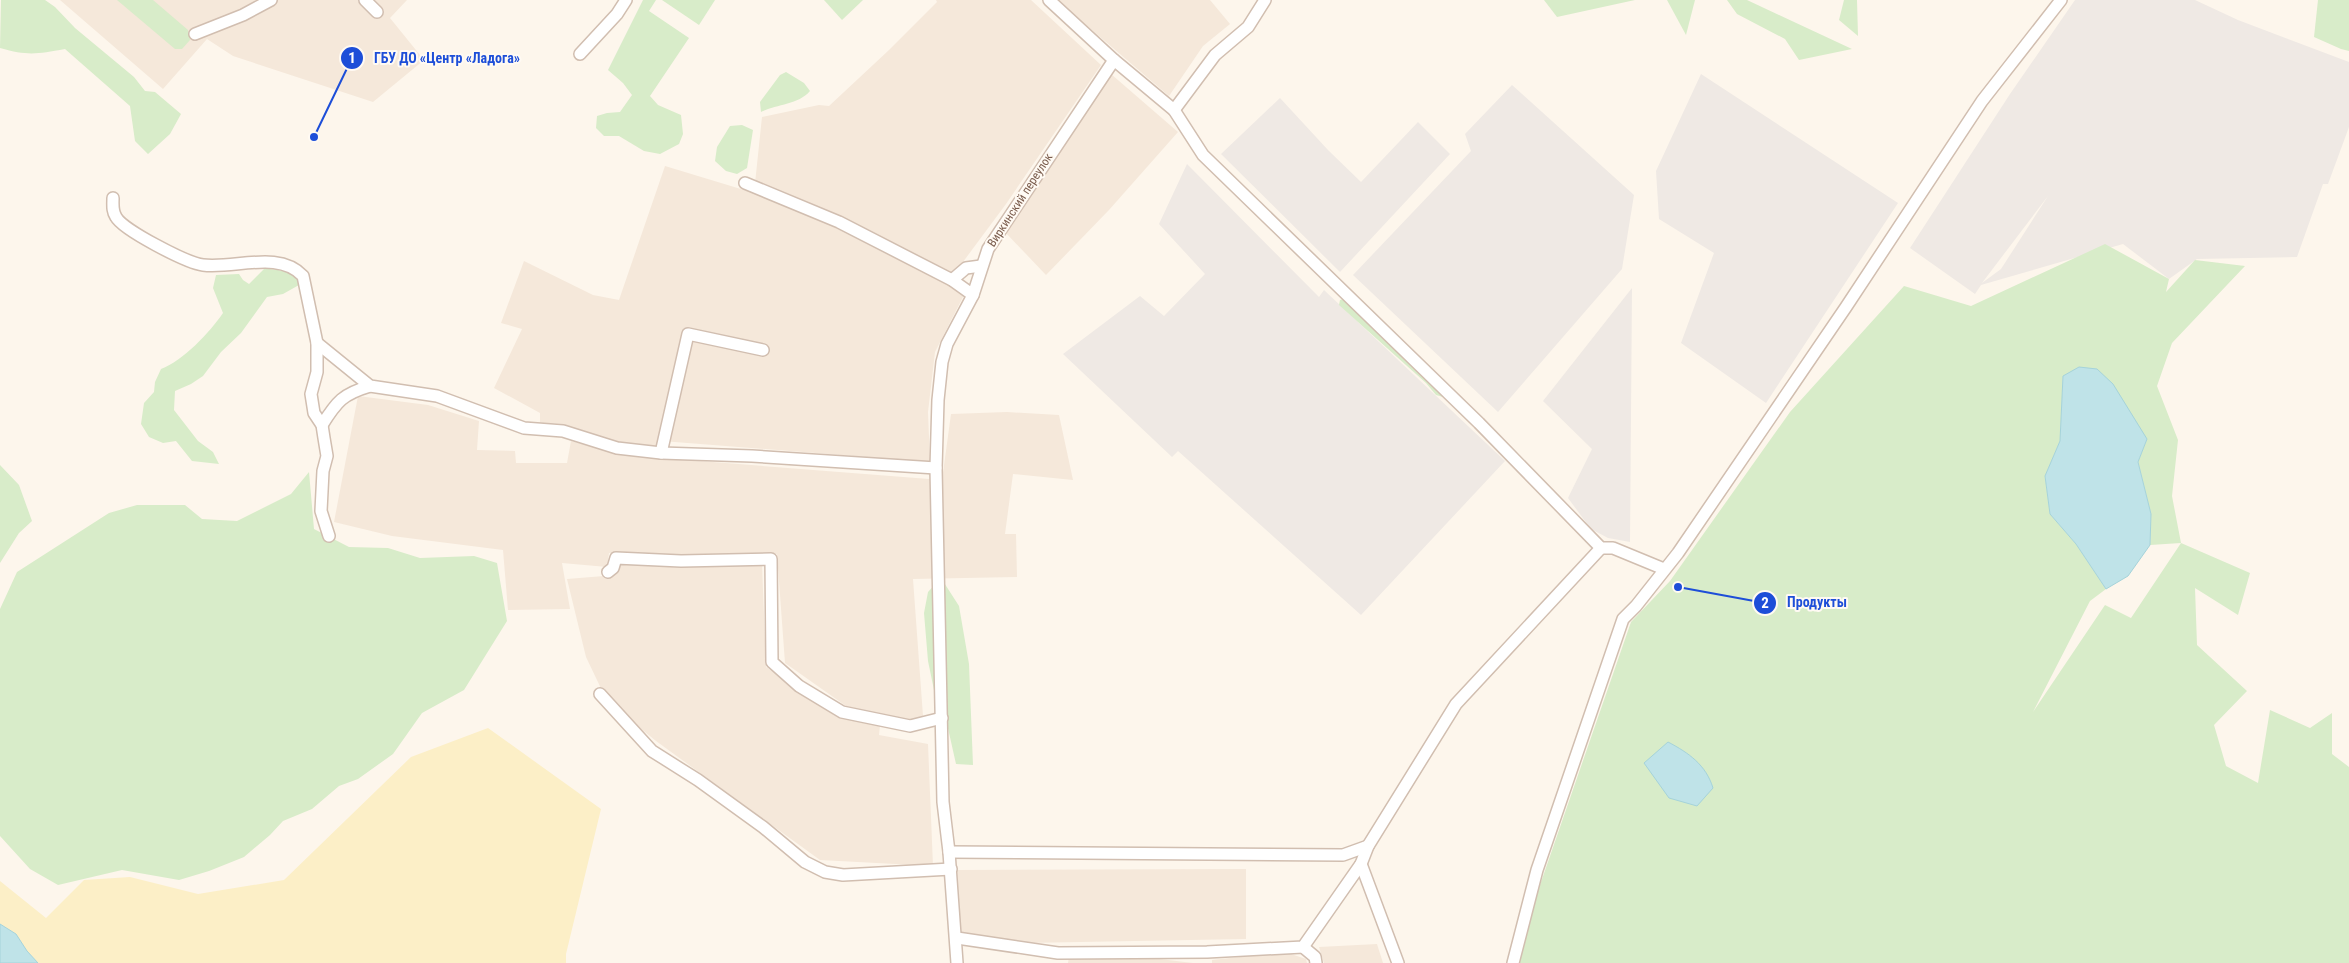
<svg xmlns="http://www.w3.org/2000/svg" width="2349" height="963" viewBox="0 0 2349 963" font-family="'Roboto Condensed',sans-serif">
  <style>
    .residential { fill: #f5e8da }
    .industrial { fill: #efe9e4; fill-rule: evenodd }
    .green { fill: #d8ecc9; fill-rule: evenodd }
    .sand { fill: #fcefc7 }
    .water { fill: #bfe3e8; stroke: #a5d3da }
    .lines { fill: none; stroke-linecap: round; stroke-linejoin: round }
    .minor-casing { stroke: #d1beb0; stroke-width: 14 }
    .minor { stroke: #fff; stroke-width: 11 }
    .labels { text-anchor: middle; stroke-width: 4; stroke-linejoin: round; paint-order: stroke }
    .street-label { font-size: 12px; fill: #7a5c4d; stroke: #fffaf3 }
    .leader { fill: none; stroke: #1d4ed8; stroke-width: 2 }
    .callout-dot { fill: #1d4ed8; stroke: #fffaf3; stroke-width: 2 }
    .mark-label { font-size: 15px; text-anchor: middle; font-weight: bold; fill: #fff }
    .callout-label { font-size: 14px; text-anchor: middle; font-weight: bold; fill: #1d4ed8; stroke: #fffaf3; stroke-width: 4; stroke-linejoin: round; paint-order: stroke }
  </style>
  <rect width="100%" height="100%" fill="#fdf6ec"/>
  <g class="residential">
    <polygon points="60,0 407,0 390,18 424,60 373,102 233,56 207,39 163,89"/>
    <polygon points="936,0 1031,0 1101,65 1006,204 960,266 951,272 949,284 964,295 935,352 928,412 930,462 662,441 659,451 615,443 563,424 540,423 540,413 494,388 522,329 501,323 524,261 593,295 619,300 665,166 754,193 762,117 819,105 829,106 889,50 937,2"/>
    <polygon points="1057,0 1210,0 1230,24 1203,46 1169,96"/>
    <polygon points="1111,74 1178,132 1109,210 1046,275 1005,232"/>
    <polygon points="358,396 428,405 479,421 477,450 515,451 516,463 567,463 571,441 623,455 942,480 951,414 1007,412 1059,415 1073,480 1013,474 1005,534 1016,534 1017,577 913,579 923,716 909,721 846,706 785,663 777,554 702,556 609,553 607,567 562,563 570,609 508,610 503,550 392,536 334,522"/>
    <polygon points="616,563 690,567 762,564 766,667 837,717 880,725 879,735 928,744 933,866 820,860 656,741 607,701 586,657 567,579 616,575"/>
    <polygon points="1246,869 1246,939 1025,943 960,935 956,870"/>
    <polygon points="1377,944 1383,963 1324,963 1319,947"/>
    <polygon points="1285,952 1306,959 1307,963 1212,963 1212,960"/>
    <polygon points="1069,956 1143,957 1193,963 1068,963"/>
  </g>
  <g class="industrial">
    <path d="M2075 0H2195L2238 20 2349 62V127L2328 184H2323L2297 257 2197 259 2169 279 2123 244 1981 285 1975 294 1910 248 2010 94ZM2048 196 2001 269 1982 283Z"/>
    <polygon points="1701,74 1898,203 1766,403 1681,343 1714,253 1659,219 1656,171"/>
    <polygon points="1512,85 1634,195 1622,269 1498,412 1353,275 1471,151 1465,134"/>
    <polygon points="1280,98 1328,150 1361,182 1418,122 1450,154 1340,272 1221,154"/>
    <polygon points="1187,164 1319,297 1324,290 1505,461 1361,615 1178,451 1172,457 1063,354 1140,296 1164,316 1205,274 1159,224"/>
    <polygon points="1632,288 1630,542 1608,538 1591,529 1568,498 1592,449 1543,401"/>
  </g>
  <g class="green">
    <path d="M1 0H45L55 7 75 28 134 77 145 91 155 92 181 114 170 134 148 154 135 141 130 106 65 49C37 54 28 56 0 48Z"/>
    <polygon points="117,0 153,0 188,30 190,40 182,49 175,49"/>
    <polygon points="643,0 656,0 649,11 689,38 650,96 658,105 681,115 683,134 679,144 660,154 644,151 619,136 604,136 596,128 597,116 607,113 620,112 632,95 623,83 608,70"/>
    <polygon points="662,0 715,0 699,25"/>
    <polygon points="824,0 863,0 842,20"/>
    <polygon points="1544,0 1635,0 1557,17"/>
    <polygon points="1667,0 1695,0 1686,35"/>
    <polygon points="1727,0 1747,0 1852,49 1799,60 1785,39 1737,14"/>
    <polygon points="1844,0 1857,0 1858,36 1839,20"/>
    <polygon points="2318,0 2349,0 2349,51 2341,49 2314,37"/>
    <path d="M786 72 804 83 810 91C798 105 777 104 761 112L760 102 780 75Z"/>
    <polygon points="742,125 753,130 747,168 737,174 726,171 715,161 717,147 730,126"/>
    <path d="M2105 244 2169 279 2166 292 2195 260 2245 266 2172 343 2157 386 2178 440 2172 496 2181 543 2250 573 2238 615 2195 588 2197 645 2247 691 2214 725 2226 766 2258 783 2270 710 2310 728 2332 713V754L2349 767V963H1513L1631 622 1670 581 1790 412 1904 286 1971 306ZM2063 376 2147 439 2138 462 2151 514 2150 545 2181 543 2131 618 2105 605 2033 712 2090 601 2106 589 2076 544 2050 514 2045 476 2060 441Z"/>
    <path d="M264 269C277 269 288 271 299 279V285L283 294 267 297 241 333 221 352 203 376 191 384 175 391 174 410 198 441 213 452 219 464 192 461 176 441 163 443 149 437 141 424 144 403 154 392 155 382 161 369C183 361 210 332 223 313L213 288 216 275 239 274 243 280 249 284Z"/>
    <polygon points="1346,298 1445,392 1443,397 1436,395 1426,383 1339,305 1340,300"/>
    <polygon points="0,465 19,485 32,521 19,533 0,563"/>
    <polygon points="309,472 314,529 349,547 388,548 420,558 474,556 497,563 507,621 464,690 422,713 393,754 358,779 339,786 312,809 283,821 270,835 244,857 209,871 179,880 122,870 58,885 30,869 0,836 0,609 17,572 109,513 137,505 185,505 202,519 237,521 291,494"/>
    <polygon points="941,578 959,606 969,664 973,765 956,764 943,706 934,690 928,661 924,613 928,592"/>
  </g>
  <polygon class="sand" points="488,728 601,809 566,954 566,963 38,963 27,951 16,934 0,924 0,881 46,918 84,880 130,877 198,894 284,880 411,757"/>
  <g class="water">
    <polygon points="2079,367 2097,369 2113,384 2147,439 2138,462 2151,514 2150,545 2128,576 2106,589 2076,544 2050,514 2045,476 2060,441 2063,376"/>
    <path d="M1668 742C1689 753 1706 765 1713 788L1697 806 1669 798 1644 763Z"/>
    <polygon points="0,924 16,934 27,951 38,963 0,963"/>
  </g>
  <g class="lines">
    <g class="minor-casing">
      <g id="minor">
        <polyline points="365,0 377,12"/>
        <polyline points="1049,0 1114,60 1174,110 1203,155 1479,423 1601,548 1613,548 1664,569"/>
        <polyline points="195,34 243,15 271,0"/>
        <polyline points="580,54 617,14 626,0"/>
        <polyline points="1174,110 1215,55 1248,27 1265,0"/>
        <polyline points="745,183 839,222 952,280 973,295"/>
        <path d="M113 198C113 205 112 211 116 217 123 230 187 263 203 265 235 269 279 250 303 276L317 343V372L311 394 314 413 322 425 324 438 327 456 323 471 321 511 329 536"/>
        <polyline points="952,280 966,268 981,266"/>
        <polyline points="317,343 370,386 437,396 524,428 563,431 617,448 661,453 752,456 936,468"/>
        <path d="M322 425C337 401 343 394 370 386"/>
        <polyline points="661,453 688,334 763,350"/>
        <polyline points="608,572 613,568 616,558 681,561 771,559 772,662 799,686 842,712 910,726 942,718"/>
        <polyline points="600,694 652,751 698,780 763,827 805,862 825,872 843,875 951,869"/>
        <polyline points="949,852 1343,855 1368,846"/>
        <polyline points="1361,864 1398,963"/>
        <polyline points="957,938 1058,953 1207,952 1303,947 1361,864 1368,846 1456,704 1601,548"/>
        <polyline points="1303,947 1315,957 1316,963"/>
        <polyline points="957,963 949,852 943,802 936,468 938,400 942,362 947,344 973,295 988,249 1114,60"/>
        <polyline points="1513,963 1537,870 1623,619 1636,606 1678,553 1846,307 1982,101 2061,0"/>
      </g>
    </g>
    <use href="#minor" class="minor"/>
  </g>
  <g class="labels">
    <g class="street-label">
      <text transform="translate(1020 200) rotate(-57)" y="4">Виркинский переулок</text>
    </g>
  </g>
  <path class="leader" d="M314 137L352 58M1678 587L1765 603"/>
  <g class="callout-dot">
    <circle cx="314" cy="137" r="5"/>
    <circle cx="1678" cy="587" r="5"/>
    <circle cx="352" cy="58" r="12"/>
    <circle cx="1765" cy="603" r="12"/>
  </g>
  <g class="mark-label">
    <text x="352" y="63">1</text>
    <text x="1765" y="608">2</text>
  </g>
  <g class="callout-label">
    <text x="447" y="63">ГБУ ДО «Центр «Ладога»</text>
    <text x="1817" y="607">Продукты</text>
  </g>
</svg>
